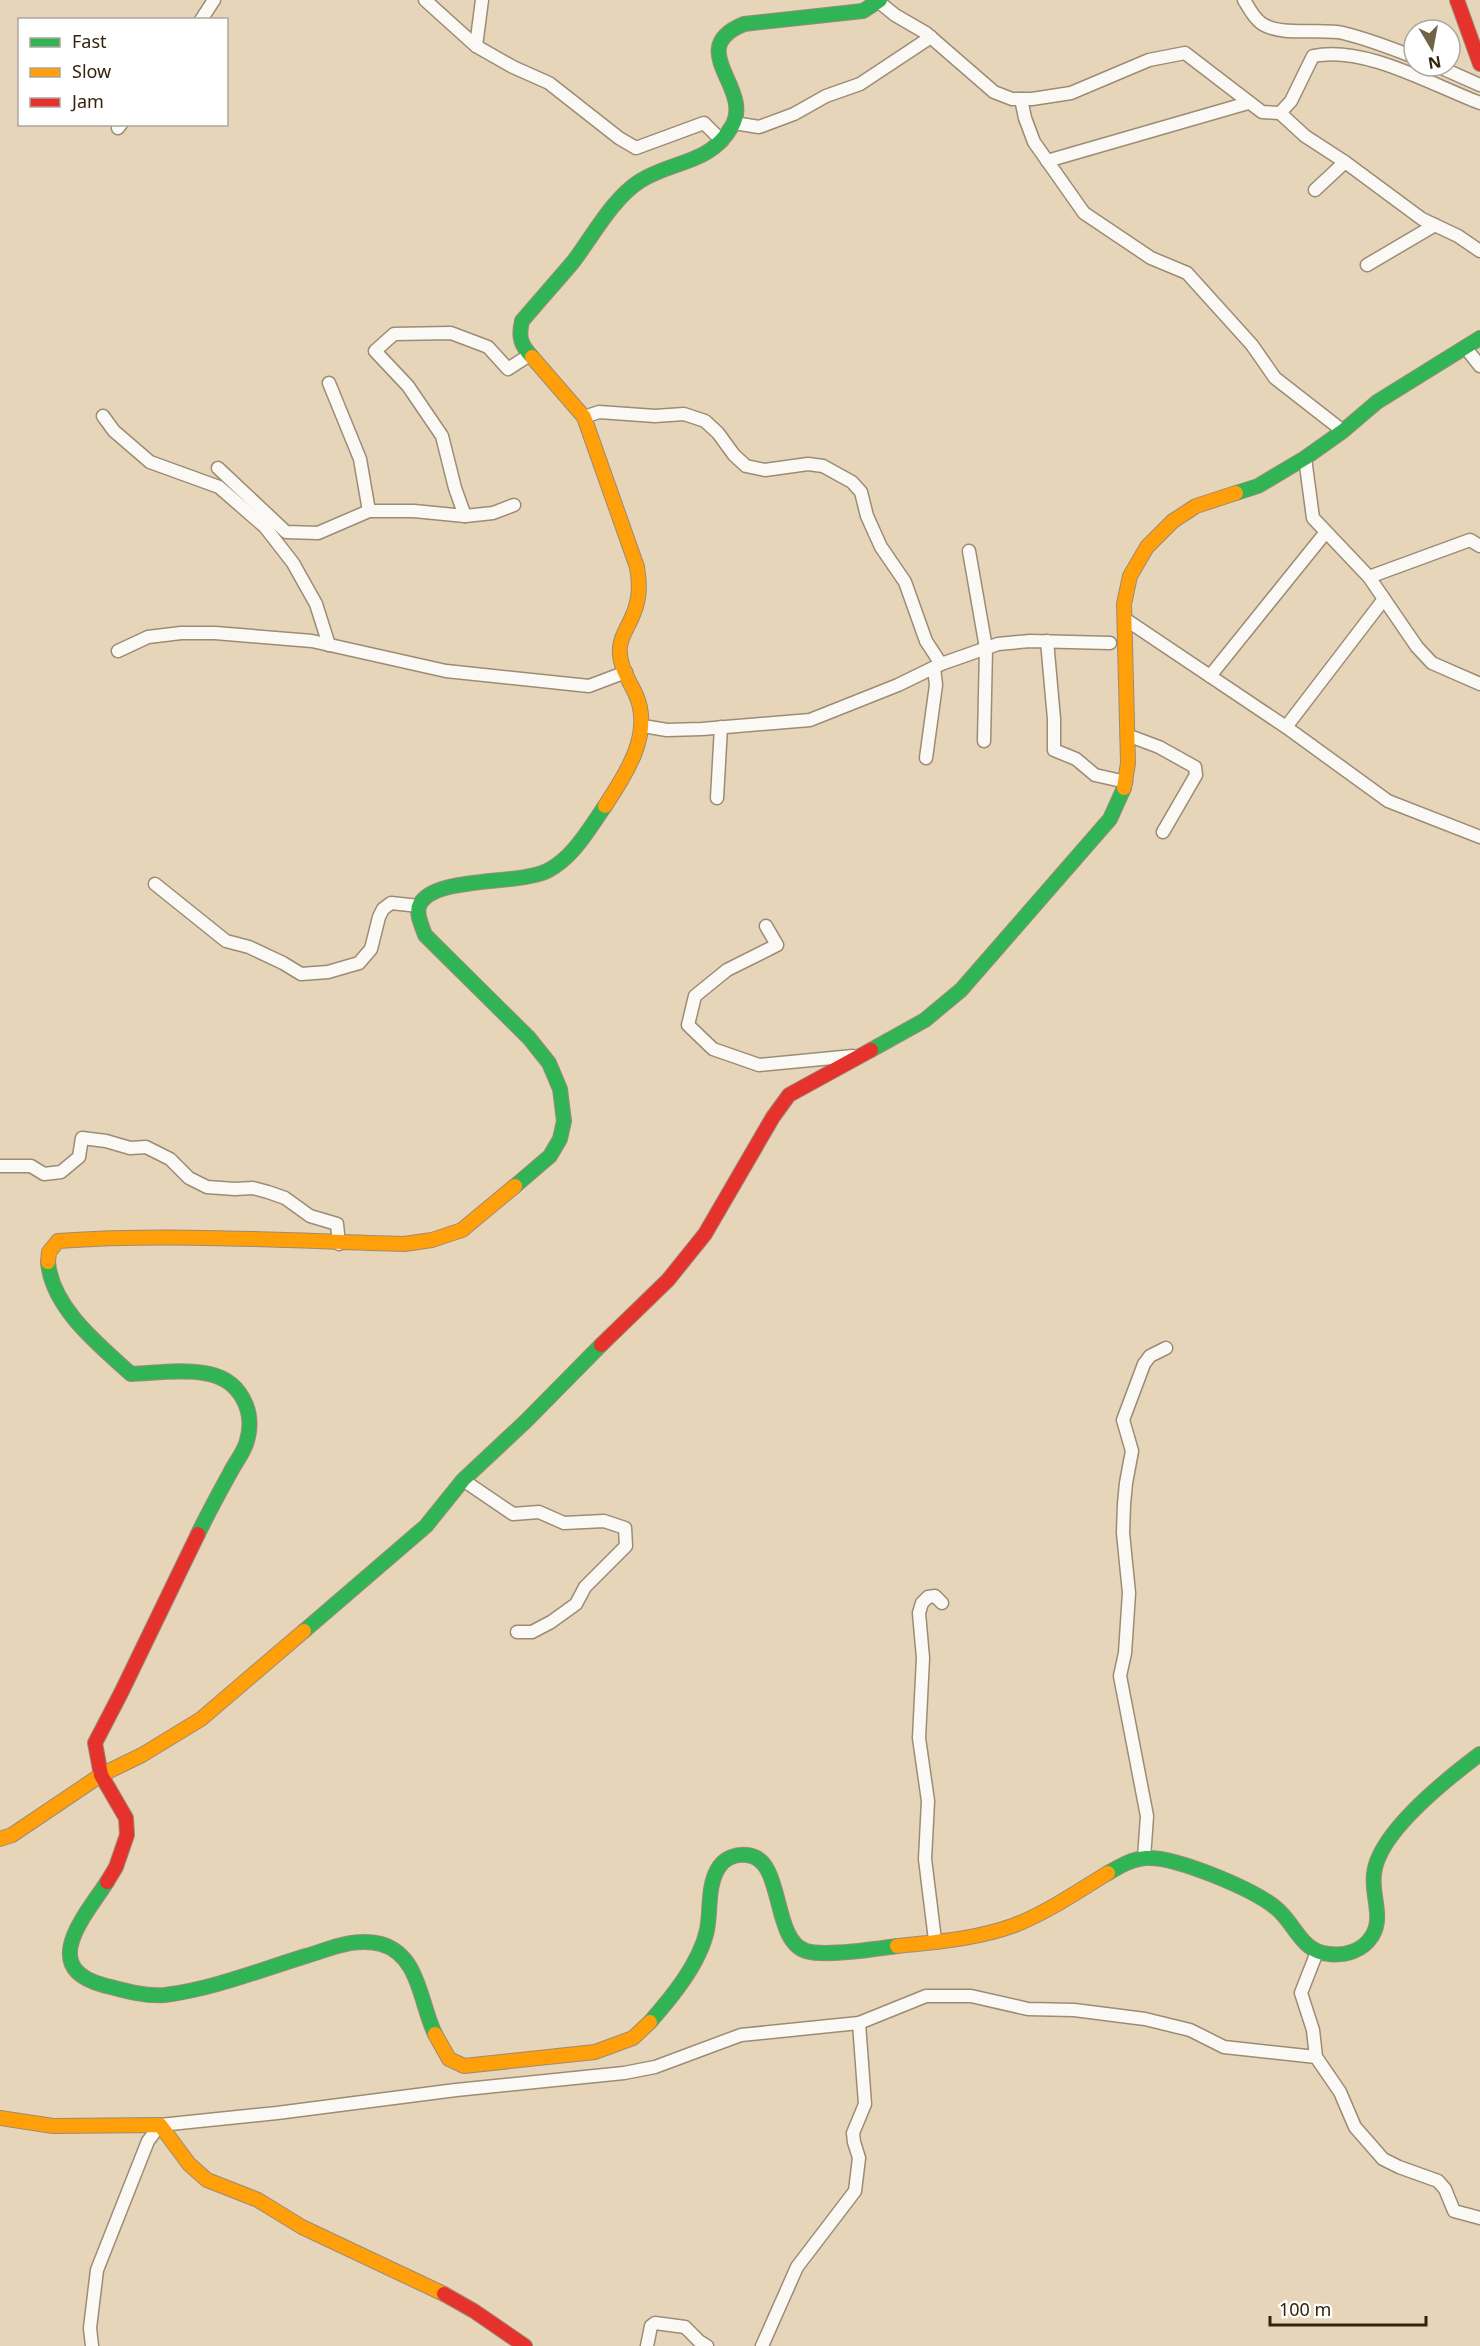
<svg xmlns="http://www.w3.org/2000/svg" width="1480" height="2346" viewBox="0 0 1480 2346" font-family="'Noto Sans',sans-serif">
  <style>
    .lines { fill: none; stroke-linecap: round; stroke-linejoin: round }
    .street-casing { stroke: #9c8c74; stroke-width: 15 }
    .fast-casing { stroke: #9c8c74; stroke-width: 16 }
    .slow-casing { stroke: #9c8c74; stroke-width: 16 }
    .jam-casing { stroke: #9c8c74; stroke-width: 16 }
    .street { stroke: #fbf9f5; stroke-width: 12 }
    .fast { stroke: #30b455; stroke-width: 14 }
    .slow { stroke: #ff9f0a; stroke-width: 14 }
    .jam { stroke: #e5322d; stroke-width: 14 }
  </style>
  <rect width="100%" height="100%" fill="#e7d5ba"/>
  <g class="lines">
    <g class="street-casing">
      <g id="street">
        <polyline points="425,0 476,46 513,67 549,83 619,138 636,148 704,123 722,141"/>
        <path d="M1244 0C1249 8 1253 17 1261 23 1280 37 1321 28 1343 33 1368 39 1391 48 1414 57"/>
        <path d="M879 2 895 15 926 33 994 92 1012 99H1032L1071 93 1149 60 1185 53 1262 112 1280 113 1291 101 1313 56C1365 45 1432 85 1480 103"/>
        <polyline points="201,20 214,0"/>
        <polyline points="476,46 482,0"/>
        <polyline points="1437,66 1480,85"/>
        <polyline points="1021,99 1025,118 1034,142 1084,213 1151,258 1187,273 1252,345 1275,378 1343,431"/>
        <polyline points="1280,113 1305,136 1345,162 1422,219 1458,236 1480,251"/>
        <polyline points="734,123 759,127 794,114 826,96 860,84 931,37"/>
        <polyline points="118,128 121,124"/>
        <polyline points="1047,161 1248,103"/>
        <polyline points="1315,190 1345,162"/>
        <polyline points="1367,265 1435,225"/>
        <polyline points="1465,347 1480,366"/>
        <polyline points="329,383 360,459 369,511 414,511 465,516 455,488 442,436 408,386 375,351 394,334 451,333 488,347 508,369 528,356"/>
        <polyline points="103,416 114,431 150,462 219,487 265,527 293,563 316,604 329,645"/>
        <polyline points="584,417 599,412 655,416 684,414 705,421 718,433 734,455 746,466 765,470 808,464 823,466 852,482 861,492 867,516 881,547 905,582 926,641 941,664"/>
        <polyline points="1305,458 1313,518 1369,577 1417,647 1432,663 1480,684"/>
        <polyline points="218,468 286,532 318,533 369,511"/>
        <polyline points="465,516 493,513 514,505"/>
        <polyline points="969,551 986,648 984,741"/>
        <polyline points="1369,577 1470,540 1480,546"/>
        <polyline points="1125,619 1286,727 1388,801 1480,837"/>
        <polyline points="1047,641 1054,719 1054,750 1076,759 1095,775 1126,782"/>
        <polyline points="118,651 148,637 181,633 215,633 312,641 446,671 589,686 626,672"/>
        <polyline points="1210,676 1326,532"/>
        <polyline points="643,726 667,730 702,729 810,720 898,685 941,664 998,644 1030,641 1110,643"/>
        <polyline points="1286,727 1384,599"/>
        <polyline points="1127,735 1159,747 1195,767 1196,775 1163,832"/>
        <polyline points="926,758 936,685 934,668"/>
        <polyline points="717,798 721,727"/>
        <polyline points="155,884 226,941 249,947 283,963 301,974 328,972 359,963 371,949 379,917 383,909 391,903 419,906"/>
        <polyline points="766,926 777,945 727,970 695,996 688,1025 713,1049 759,1065 853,1056"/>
        <polyline points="0,1166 31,1166 44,1174 61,1172 79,1157 82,1138 106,1141 130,1148 146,1147 170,1159 189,1178 207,1187 235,1189 253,1188 268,1192 285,1198 310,1216 337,1224 339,1244"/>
        <polyline points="463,1480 513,1514 539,1512 564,1523 604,1521 625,1528 626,1546 585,1587 576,1604 551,1622 532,1632 517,1632"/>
        <polyline points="1144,1858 1147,1816 1120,1676 1125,1653 1129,1593 1123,1533 1124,1504 1126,1483 1132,1451 1123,1420 1144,1364 1150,1356 1166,1348"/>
        <polyline points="935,1940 925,1859 928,1801 919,1738 923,1658 919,1613 922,1603 928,1597 935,1596 942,1603"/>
        <polyline points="1317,1952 1301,1993 1313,2030 1316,2057 1340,2092 1355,2127 1383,2159 1399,2167 1438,2181 1445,2189 1454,2211 1480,2218"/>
        <polyline points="92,2346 90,2328 97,2270 148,2141 160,2125 277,2113 456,2090 624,2073 655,2067 741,2035 859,2023 926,1996 971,1996 1028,2009 1074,2010 1145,2019 1190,2030 1224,2047 1316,2057"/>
        <polyline points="647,2346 651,2326 655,2323 685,2327 699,2341 707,2346"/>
        <polyline points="762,2346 797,2267 855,2191 859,2158 854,2142 853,2133 865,2104 859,2023"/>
      </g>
    </g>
    <g class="fast-casing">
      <g id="fast">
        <path d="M532 357C521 345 518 338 522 321 539 301 556 282 573 262 592 237 613 198 640 181 673 160 710 165 732 126 754 88 683 49 744 24L863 11 880 0"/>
        <polyline points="1236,493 1258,486 1305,458 1343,431 1377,402 1480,338"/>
        <polyline points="871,1050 925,1020 961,990 1110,819 1124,788"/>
        <path d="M515 1186 550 1156 560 1139 564 1121 560 1089 549 1063 529 1038 425 935C422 926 415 913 420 904 435 876 518 885 547 871 573 858 589 829 605 806"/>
        <path d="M48 1262C52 1308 99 1345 131 1374 155 1373 180 1369 204 1373 240 1378 257 1411 246 1444 242 1455 235 1463 230 1473 219 1493 208 1513 198 1534"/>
        <polyline points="304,1631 426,1526 463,1480 526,1421 601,1345"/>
        <path d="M1108 1873C1120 1866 1132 1859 1146 1858 1175 1856 1253 1889 1276 1908 1295 1923 1301 1952 1329 1954 1345 1956 1363 1951 1372 1936 1384 1918 1371 1894 1374 1874 1378 1833 1448 1778 1480 1754"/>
        <path d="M107 1882C85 1916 38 1967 103 1985 122 1990 145 1997 165 1995 213 1989 260 1970 306 1956 330 1949 355 1937 381 1944 420 1955 420 2004 435 2034"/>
        <path d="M650 2022C672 1997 700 1963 707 1930 711 1910 707 1885 719 1867 725 1858 736 1854 747 1855 785 1858 771 1940 806 1951 825 1957 875 1949 897 1946"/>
      </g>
    </g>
    <g class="slow-casing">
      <g id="slow">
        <path d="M532 357 584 417 637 567C640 585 640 600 632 617 628 627 621 636 620 647 618 664 629 680 636 695 653 734 626 774 605 806"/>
        <polyline points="1124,788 1128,763 1124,604 1130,576 1147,547 1173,521 1196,506 1236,493"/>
        <path d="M48 1262 49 1252 58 1241C173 1233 289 1241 404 1244L432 1240 462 1230 515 1186"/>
        <polyline points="0,1839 12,1835 101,1775 142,1755 201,1719 304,1631"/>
        <path d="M897 1946C936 1942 977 1939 1015 1925 1048 1912 1078 1891 1108 1873"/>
        <polyline points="435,2034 449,2059 464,2066 595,2052 633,2038 650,2022"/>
        <polyline points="0,2118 53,2126 160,2125 189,2164 207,2180 258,2200 302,2227 444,2294"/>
      </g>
    </g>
    <g class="jam-casing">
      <g id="jam">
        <polyline points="1457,0 1480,64"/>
        <polyline points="601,1345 668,1280 705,1234 773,1117 789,1095 871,1050"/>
        <polyline points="107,1882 116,1867 127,1835 126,1818 101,1775 95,1743 121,1693 198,1534"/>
        <polyline points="444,2294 474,2311 525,2346"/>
      </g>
    </g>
    <use href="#street" class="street"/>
    <use href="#fast" class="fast"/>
    <use href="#slow" class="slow"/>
    <use href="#jam" class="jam"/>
  </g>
  <rect x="18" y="18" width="210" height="108" fill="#ffffff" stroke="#ada79d" stroke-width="1.5"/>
  <rect x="30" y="38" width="30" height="9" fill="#30b455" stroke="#ada79d" stroke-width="1.5"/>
  <text x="72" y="48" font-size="18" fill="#33240a">Fast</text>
  <rect x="30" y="68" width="30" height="9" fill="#ff9f0a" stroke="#ada79d" stroke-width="1.5"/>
  <text x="72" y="78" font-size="18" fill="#33240a">Slow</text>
  <rect x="30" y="98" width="30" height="9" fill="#e5322d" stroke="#ada79d" stroke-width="1.5"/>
  <text x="72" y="108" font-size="18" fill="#33240a">Jam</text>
  <g transform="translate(1432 48) rotate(170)"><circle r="28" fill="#ffffff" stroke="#ada79d" stroke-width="1.5"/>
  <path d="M0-4.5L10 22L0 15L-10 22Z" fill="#726248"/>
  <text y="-9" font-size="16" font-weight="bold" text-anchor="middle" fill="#33240a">N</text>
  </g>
  <path d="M1270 2316v9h156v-9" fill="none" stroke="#33240a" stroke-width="3"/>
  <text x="1279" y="2316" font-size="18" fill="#33240a" stroke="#ffffff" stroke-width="4.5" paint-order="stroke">100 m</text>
</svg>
